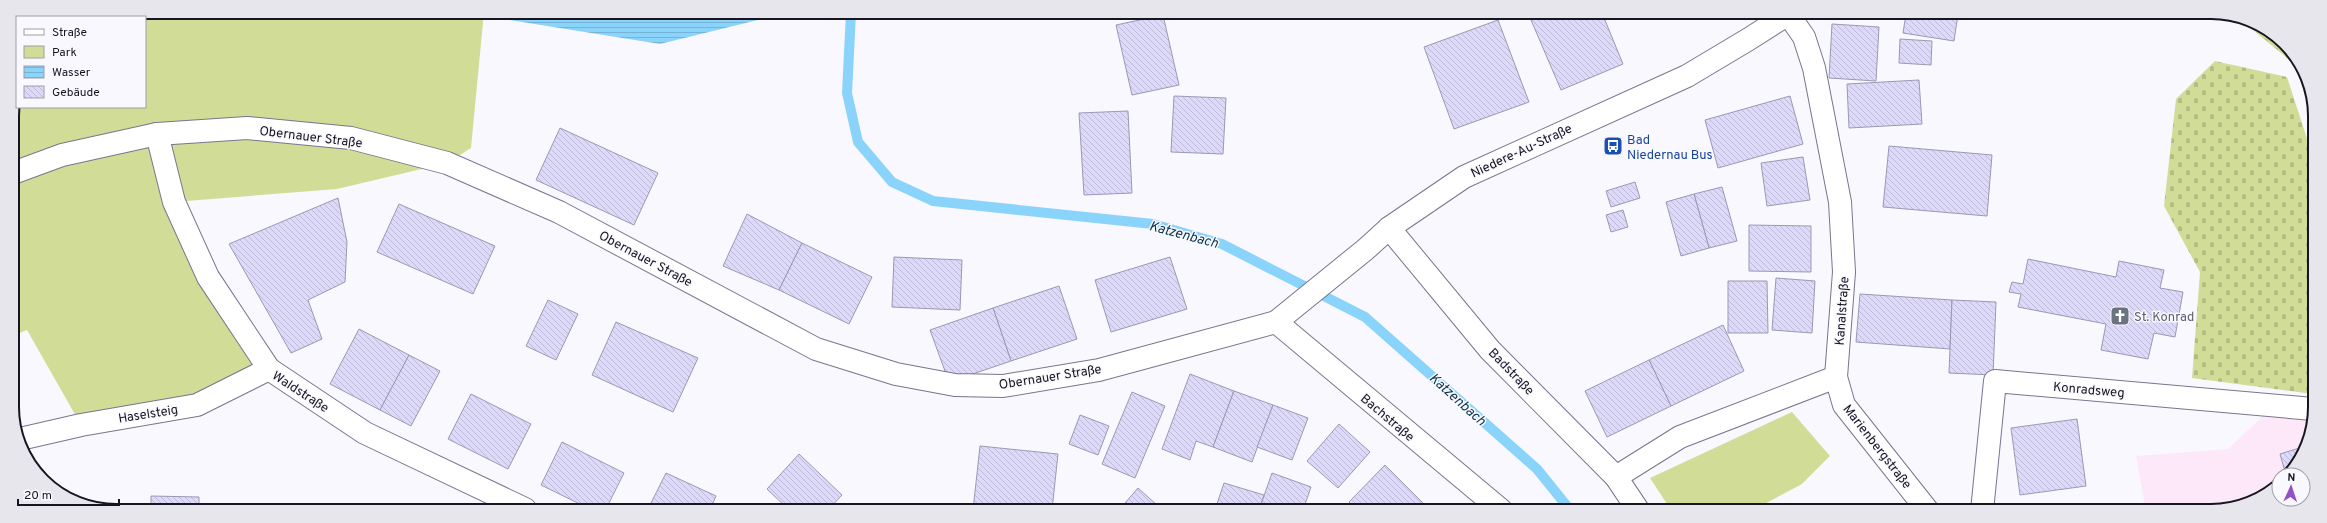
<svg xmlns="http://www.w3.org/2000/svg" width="2327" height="523" viewBox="0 0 2327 523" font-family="Overpass,sans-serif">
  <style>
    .education { fill: #fce8f8 }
    .green { fill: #d1dd97 }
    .forest { fill: url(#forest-crowns) }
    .cemetery { fill: url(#cemetery-stones) }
    .water { fill: url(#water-rules) }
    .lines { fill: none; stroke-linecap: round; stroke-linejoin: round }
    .stream { stroke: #8ad3fa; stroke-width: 10 }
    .building { fill: url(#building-back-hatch); stroke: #9b98b3 }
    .street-casing { stroke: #79758f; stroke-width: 24 }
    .secondary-casing { stroke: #79758f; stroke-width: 24 }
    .street { stroke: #fff; stroke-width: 22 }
    .secondary { stroke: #fff; stroke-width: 22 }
    .labels { text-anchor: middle; stroke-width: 3; stroke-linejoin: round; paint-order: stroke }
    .street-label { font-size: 13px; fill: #171620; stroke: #f9f8fe }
    .transit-label { font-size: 13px; fill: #164399; stroke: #f9f8fe; text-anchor: start }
    .worship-label { font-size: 13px; fill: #5b616d; stroke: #f9f8fe; text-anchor: start }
    .water-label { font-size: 14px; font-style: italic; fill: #0b364a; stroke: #f9f8fe }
    .rim { fill: none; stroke: #171620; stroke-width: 2 }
  </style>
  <defs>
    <pattern id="forest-crowns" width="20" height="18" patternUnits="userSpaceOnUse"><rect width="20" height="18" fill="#d1dd97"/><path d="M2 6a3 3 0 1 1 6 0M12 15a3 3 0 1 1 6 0" fill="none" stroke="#b3bd82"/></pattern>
    <pattern id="cemetery-stones" width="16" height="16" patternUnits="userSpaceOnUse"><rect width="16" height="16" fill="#d1dd97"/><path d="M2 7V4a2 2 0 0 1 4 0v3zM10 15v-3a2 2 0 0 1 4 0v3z" fill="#b3bd82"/></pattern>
    <pattern id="water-rules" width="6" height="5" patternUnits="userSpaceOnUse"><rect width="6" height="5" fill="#8ad3fa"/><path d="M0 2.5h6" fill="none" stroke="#76b4d6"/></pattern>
    <pattern id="building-back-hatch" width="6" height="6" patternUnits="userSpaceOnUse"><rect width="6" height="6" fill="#ddd9fa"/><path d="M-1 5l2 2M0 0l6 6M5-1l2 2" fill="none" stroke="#bdbad6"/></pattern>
  </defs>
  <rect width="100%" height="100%" fill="#f9f8fe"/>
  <polygon class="education" points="2264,415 2313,420 2313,427 2301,459 2288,475 2279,475 2279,486 2251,503 2218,511 2146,511 2136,456 2228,449"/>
  <g class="green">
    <polygon points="116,12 484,12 471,148 447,163 337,189 174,202 269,369 197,405 81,425 27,330 14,335 12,109 17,89 17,107 145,107 145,17 91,17"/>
    <polygon points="1792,412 1830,456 1802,484 1753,510 1671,510 1650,478"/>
  </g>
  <polygon class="forest" points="2237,17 2284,42 2297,66"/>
  <polygon class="cemetery" points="2215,61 2287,77 2313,157 2313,394 2192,378 2200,272 2164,206 2176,99"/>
  <polygon class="water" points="460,12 786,13 660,44"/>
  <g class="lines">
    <polyline class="stream" points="851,13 847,93 858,142 892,182 933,201 1153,224 1222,244 1365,317 1537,469 1570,510"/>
  </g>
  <g class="building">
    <polygon points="1528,13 1602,13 1623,64 1561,90"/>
    <polygon points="1906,14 1958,14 1954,41 1903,33"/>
    <polygon points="1163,15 1179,85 1132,95 1116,25"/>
    <polygon points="1498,20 1529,102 1454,129 1424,47"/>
    <polygon points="1832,24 1879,27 1876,81 1829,78"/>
    <polygon points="1900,39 1932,41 1931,65 1899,63"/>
    <polygon points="1919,80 1922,124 1849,128 1847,84"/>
    <polygon points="1174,96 1226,98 1223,154 1171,152"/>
    <polygon points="1790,96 1803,144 1718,168 1705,120"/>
    <polygon points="1128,111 1132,193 1084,195 1079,113"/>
    <polygon points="560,128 658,173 634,225 536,180"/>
    <polygon points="1889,146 1992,155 1987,216 1883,207"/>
    <polygon points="1803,157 1810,200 1767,206 1761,163"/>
    <polygon points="1635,182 1640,198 1611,207 1606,191"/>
    <polygon points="1722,187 1737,241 1709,248 1694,194"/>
    <polygon points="1694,194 1709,248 1681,256 1666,202"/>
    <polygon points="338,198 347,242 345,282 308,300 322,339 291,353 229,244"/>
    <polygon points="399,204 495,246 473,294 377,252"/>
    <polygon points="1623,210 1628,227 1611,232 1606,215"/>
    <polygon points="747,214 802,243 779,290 723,266"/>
    <polygon points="1749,225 1811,226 1811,272 1749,271"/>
    <polygon points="802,243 872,277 849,324 779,290"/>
    <polygon points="894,257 962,260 960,310 892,307"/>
    <polygon points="1170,257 1187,309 1111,332 1095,280"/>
    <polygon points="2028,259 2116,277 2119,261 2164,270 2160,288 2183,292 2175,337 2154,333 2148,359 2101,350 2106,324 2018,307 2021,294 2009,292 2012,282 2023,284"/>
    <polygon points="1776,278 1815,281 1812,333 1772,330"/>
    <polygon points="1728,281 1767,281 1768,333 1728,333"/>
    <polygon points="1059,286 1077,339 1011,361 993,308"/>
    <polygon points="1860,294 1952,300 1950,349 1856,342"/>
    <polygon points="548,300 578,314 556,360 526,346"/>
    <polygon points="1952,300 1996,302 1993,375 1949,373"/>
    <polygon points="993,308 1011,361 949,382 930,330"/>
    <polygon points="616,322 698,358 673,412 592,375"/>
    <polygon points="1723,325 1744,371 1671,406 1649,360"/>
    <polygon points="359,329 409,355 380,410 330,384"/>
    <polygon points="409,355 440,371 411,426 380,410"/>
    <polygon points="1649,360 1671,406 1607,437 1585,391"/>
    <polygon points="1190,374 1234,391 1213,447 1196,441 1190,460 1162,449"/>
    <polygon points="1234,391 1273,405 1252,462 1213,447"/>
    <polygon points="1132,392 1165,406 1135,478 1102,464"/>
    <polygon points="471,394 531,424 508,469 448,439"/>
    <polygon points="1273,405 1308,418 1292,460 1257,447"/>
    <polygon points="1080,415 1109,426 1098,455 1069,444"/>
    <polygon points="2077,419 2086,486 2020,495 2011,428"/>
    <polygon points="1339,424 1370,452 1338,488 1307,461"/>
    <polygon points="562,442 624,473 606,509 590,509 541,485"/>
    <polygon points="980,446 1058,454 1052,510 973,510"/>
    <polygon points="2306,446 2301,459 2286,475 2280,454"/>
    <polygon points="799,454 842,495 828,510 789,510 767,489"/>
    <polygon points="1385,465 1425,505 1420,510 1357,510 1349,502"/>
    <polygon points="666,473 716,496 710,510 648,509"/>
    <polygon points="1272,473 1311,487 1303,510 1259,510"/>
    <polygon points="1224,483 1264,495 1259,510 1215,510"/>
    <polygon points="1138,488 1157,505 1153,509 1155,510 1119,510"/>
    <polygon points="151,496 199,497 199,509 151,509"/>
  </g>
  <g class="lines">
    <g class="street-casing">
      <g id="street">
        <polyline points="1788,14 1804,37 1814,68 1840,202 1844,272 1836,377 1844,405 1928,511"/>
        <polyline points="157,134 174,202 208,277 269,369 365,433 525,509"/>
        <polyline points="1389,228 1490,350 1616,477 1638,510"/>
        <polyline points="1276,322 1501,510"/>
        <polyline points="20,439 81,425 197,405 269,369"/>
        <polyline points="1616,477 1680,437 1836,377"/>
        <polyline points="1982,511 1995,381 2313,409"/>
      </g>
    </g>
    <g class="secondary-casing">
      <polyline id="secondary" points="13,173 62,155 157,134 247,128 351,138 447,163 559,212 816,349 896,374 955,385 1003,386 1099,370 1276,322 1366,249 1389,228 1464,177 1687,76 1749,39 1788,14"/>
    </g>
    <use href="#street" class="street"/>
    <use href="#secondary" class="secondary"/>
  </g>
  <defs>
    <g id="bus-square" transform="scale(1)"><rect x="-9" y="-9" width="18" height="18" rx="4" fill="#1a4fb4" stroke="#f9f8fe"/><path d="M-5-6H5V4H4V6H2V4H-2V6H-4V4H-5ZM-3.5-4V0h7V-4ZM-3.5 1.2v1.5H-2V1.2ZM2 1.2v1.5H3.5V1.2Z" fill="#fff"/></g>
    <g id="church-square" transform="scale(1)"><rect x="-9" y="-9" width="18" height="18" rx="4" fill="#6b7280" stroke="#f9f8fe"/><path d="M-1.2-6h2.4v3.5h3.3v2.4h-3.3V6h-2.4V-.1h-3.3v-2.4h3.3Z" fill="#fff"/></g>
  </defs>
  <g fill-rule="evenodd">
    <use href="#bus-square" x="1613" y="146"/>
    <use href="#church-square" x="2120" y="316"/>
  </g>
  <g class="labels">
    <g class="street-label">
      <text transform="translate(311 136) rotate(7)" y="5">Obernauer Straße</text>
      <text transform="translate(1521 150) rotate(-25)" y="5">Niedere-Au-Straße</text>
      <text transform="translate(646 258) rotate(28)" y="5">Obernauer Straße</text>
      <text transform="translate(1841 311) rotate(-86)" y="5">Kanalstraße</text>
      <text transform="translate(1512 371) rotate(46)" y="5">Badstraße</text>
      <text transform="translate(1050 376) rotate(-9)" y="5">Obernauer Straße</text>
      <text transform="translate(2089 389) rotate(5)" y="5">Konradsweg</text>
      <text transform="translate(301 391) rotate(33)" y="5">Waldstraße</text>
      <text transform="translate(148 413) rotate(-9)" y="5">Haselsteig</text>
      <text transform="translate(1388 417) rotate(40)" y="5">Bachstraße</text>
      <text transform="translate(1878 446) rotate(52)" y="5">Marienbergstraße</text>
    </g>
    <g class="transit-label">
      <text x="1627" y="144">Bad<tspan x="1627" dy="15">Niedernau Bus</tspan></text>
    </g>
    <g class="worship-label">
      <text x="2134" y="321">St. Konrad</text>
    </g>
    <g class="water-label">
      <text transform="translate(1184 234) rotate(15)" y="5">Katzenbach</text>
      <text transform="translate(1458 399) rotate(42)" y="5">Katzenbach</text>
    </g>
  </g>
  <path d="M0 0H2327V523H0ZM116 19H2211A97 97 0 0 1 2308 116V407A97 97 0 0 1 2211 504H116A97 97 0 0 1 19 407V116A97 97 0 0 1 116 19Z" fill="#e7e6ec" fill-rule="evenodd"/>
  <path class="rim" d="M116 19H2211A97 97 0 0 1 2308 116V407A97 97 0 0 1 2211 504H116A97 97 0 0 1 19 407V116A97 97 0 0 1 116 19Z"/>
  <rect x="16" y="16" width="130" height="92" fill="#f9f8fe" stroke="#9f9ea5"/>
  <rect x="24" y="29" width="20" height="6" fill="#ffffff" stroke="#9f9ea5"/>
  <text x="52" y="36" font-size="12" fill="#171620">Straße</text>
  <rect x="24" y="46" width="20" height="12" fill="#d1dd97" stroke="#9f9ea5"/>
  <text x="52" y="56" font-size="12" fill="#171620">Park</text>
  <rect x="24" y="66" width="20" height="12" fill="url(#water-rules)" stroke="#9f9ea5"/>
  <text x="52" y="76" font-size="12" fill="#171620">Wasser</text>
  <rect x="24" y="86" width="20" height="12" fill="url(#building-back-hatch)" stroke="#9f9ea5"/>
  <text x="52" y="96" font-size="12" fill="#171620">Gebäude</text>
  <g transform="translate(2291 487) rotate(3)"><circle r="19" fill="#f9f8fe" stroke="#9f9ea5"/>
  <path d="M0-3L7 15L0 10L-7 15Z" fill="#9251c6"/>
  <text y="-6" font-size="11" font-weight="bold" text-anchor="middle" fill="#171620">N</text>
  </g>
  <path d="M18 499v6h101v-6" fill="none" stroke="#171620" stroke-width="2"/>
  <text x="24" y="499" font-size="12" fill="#171620" stroke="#f9f8fe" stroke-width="3" paint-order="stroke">20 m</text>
</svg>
